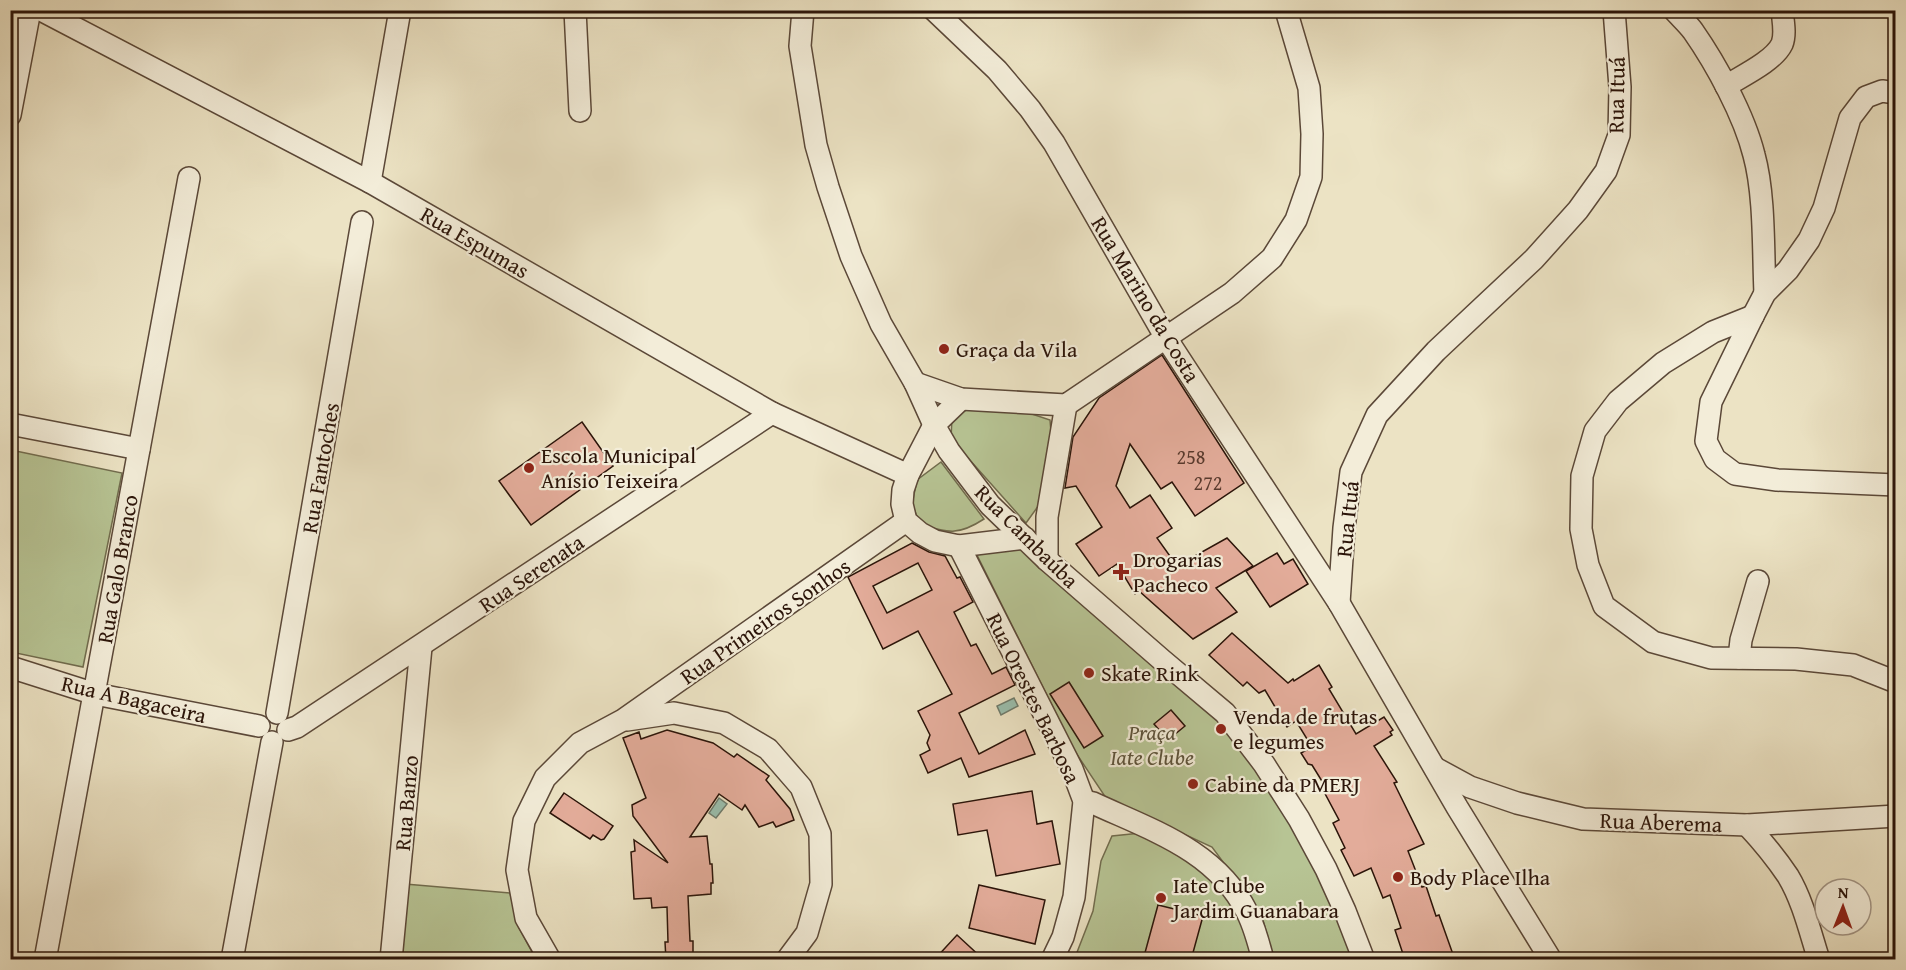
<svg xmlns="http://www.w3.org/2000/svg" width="1906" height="970" viewBox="0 0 1906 970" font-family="'Gentium Book Plus',serif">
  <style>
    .green { fill: #b7c494; stroke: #716c4e; stroke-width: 1.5 }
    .water { fill: #9abfae; stroke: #6e7b6c; stroke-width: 1.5 }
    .building { fill: #e3ac9a; stroke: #2b1409; stroke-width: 1.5; fill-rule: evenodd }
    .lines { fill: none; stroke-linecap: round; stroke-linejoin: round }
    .minor-casing { stroke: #5b4838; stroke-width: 24 }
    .minor { stroke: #f3edd9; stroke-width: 21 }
    .poi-dot { fill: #8f2418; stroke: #f3edd9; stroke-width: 2 }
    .labels { text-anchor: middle; stroke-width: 4.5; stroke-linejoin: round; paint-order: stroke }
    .number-label { font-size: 20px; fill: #593a2d }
    .street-label { font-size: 22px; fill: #2b1409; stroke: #f3edd9 }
    .poi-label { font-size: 22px; fill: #2b1409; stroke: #f3edd9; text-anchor: start }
    .park-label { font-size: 22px; font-style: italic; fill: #5c523a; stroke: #f3edd9 }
  </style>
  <rect width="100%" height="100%" fill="#ece3c4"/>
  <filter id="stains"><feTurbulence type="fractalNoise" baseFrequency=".00333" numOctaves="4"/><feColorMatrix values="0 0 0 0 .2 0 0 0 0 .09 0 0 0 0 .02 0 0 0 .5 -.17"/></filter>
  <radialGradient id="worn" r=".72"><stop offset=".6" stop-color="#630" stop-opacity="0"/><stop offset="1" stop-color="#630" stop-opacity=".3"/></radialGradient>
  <g class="green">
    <polygon points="970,408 1026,412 1050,420 1052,444 1039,505 1026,523 951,439 952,417"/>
    <polygon points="11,450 122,473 83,667 11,652"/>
    <path d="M941 462 984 519C958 536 948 533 920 524L912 504 917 480Z"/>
    <polygon points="1020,542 1220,715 1257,765 1345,923 1358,959 1274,959 1261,913 1212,847 1106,798 1074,750 973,547"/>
    <polygon points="1141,833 1186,859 1219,885 1244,922 1253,960 1074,960 1093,911 1101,861 1112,836"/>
    <polygon points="405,884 510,893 518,926 532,952 531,959 399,960"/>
  </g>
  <g class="water">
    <polygon points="1014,698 1018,706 1001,715 997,706"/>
    <polygon points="719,798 727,804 716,818 709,813"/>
  </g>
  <g class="building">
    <polygon points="1162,355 1244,483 1195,516 1172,482 1161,489 1130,444 1116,486 1130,508 1150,495 1172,528 1157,538 1177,566 1227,538 1253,566 1216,588 1237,612 1193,639 1139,591 1135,594 1117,564 1099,576 1076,544 1102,527 1076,486 1065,488 1073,437 1099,398"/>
    <polygon points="582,422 613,466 531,525 499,481"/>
    <path d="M912 543 929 552 945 556 957 578 960 577 973 602 954 612 971 646 976 644 992 674 1006 667 1015 685 959 713 979 754 1025 730 1035 754 969 777 961 758 928 773 920 755 930 750 927 743 930 735 918 711 952 694 918 631 883 649 848 577ZM918 563 932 590 887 613 873 586Z"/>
    <polygon points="1277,553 1284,564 1293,559 1308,584 1270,607 1246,571"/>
    <polygon points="1232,633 1288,683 1293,679 1294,681 1319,665 1332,687 1329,689 1356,734 1384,717 1393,730 1390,732 1392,735 1374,746 1397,782 1394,783 1424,844 1408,851 1422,887 1426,886 1436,916 1439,915 1455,960 1405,960 1395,930 1401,928 1390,895 1383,898 1371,868 1354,876 1341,850 1345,848 1333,823 1339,820 1322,788 1325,786 1312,765 1308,764 1301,753 1312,747 1296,721 1287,727 1265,690 1259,693 1247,682 1243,686 1209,655"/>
    <polygon points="1069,682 1103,736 1084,748 1050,694"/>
    <polygon points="1171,710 1185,726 1168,740 1154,724"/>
    <polygon points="667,730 713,743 734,757 737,754 769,776 766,780 790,809 794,820 776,827 773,822 759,827 745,805 742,810 719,794 690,837 707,836 710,864 712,864 713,883 711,883 711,894 688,896 690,941 693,941 693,960 666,960 665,942 668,942 667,907 652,908 651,898 634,899 631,852 635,851 634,840 668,863 633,816 632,805 646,798 623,738 639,732 641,739"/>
    <polygon points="1032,791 1037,824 1052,821 1060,864 996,876 987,830 958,835 953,804"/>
    <polygon points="564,793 613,826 604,839 601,840 593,835 590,839 550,813"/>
    <polygon points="979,885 1045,900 1035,944 969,928"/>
    <polygon points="1158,905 1203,916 1191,960 1143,960"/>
    <polygon points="957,935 984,960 934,960"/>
  </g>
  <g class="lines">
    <g class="minor-casing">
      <g id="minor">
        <polyline points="41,10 370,182 772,413 908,475"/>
        <polyline points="575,10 580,111"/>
        <polyline points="803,10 800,46 816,145 828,187 851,256 881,324 915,383 934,425 949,451 990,505 1047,560 1162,660 1225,713 1264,764 1299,819 1326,869 1345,911 1364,960"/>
        <polyline points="934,10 997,70 1030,109 1054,143 1166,338 1339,603 1457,807 1551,960"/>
        <path d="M1674 10C1680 17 1687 23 1693 31 1716 64 1744 115 1754 155 1765 195 1763 251 1765 293"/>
        <path d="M1726 86C1742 76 1774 61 1782 44 1786 34 1783 21 1782 10"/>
        <polyline points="1896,93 1882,91 1866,97 1850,118 1824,208 1809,240 1788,270 1765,293 1753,316 1711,402 1706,441 1715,459 1735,474 1777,480 1896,485"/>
        <polyline points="10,115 30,10"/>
        <polyline points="370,182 400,10"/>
        <polyline points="1753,316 1713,332 1663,363 1618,401 1595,431 1582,476 1581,529 1588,565 1604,606 1653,642 1711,658 1796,659 1853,665 1896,682"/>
        <polyline points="915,383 961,399 1066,405 1232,293 1272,258 1296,220 1311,177 1312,134 1309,88 1286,10"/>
        <polyline points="961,399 934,425 908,475 903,490 902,504 906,521 920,533 935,541 959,546 1025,538"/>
        <polyline points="10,424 139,449"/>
        <polyline points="959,546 1072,769 1084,801 1074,897 1063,937 1052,960"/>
        <polyline points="1047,560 1047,517 1066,405"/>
        <polyline points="1339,603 1344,528 1351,472 1377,415 1436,351 1534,259 1578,210 1606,171 1619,135 1620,87 1614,10"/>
        <polyline points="1739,658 1741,640 1758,581"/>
        <polyline points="10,667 95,694 259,726"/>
        <polyline points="277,713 362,222"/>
        <polyline points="627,720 674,713 724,723 768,749 801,787 820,834 821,884 807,933 787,960"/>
        <polyline points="288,730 297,727 772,413"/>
        <polyline points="1435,768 1470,787 1517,803 1583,819 1747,825 1896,816"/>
        <path d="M1084 801 1093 803C1151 830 1216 850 1247 912 1254 926 1259 944 1263 960"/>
        <path d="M1747 825C1762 841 1776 858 1788 876 1803 901 1810 932 1819 960"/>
        <polyline points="45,960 189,178"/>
        <polyline points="232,960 272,742"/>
        <polyline points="391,960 421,647"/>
        <polyline points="550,960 526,918 517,870 524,821 545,778 580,743 623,720 906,521"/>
      </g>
    </g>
    <use href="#minor" class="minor"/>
  </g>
  <g class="poi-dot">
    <circle cx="944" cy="349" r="6"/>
    <circle cx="529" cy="468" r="6"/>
    <path d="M1118 563h6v6h6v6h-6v6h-6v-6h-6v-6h6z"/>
    <circle cx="1089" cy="673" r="6"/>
    <circle cx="1221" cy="729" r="6"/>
    <circle cx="1193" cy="784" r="6"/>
    <circle cx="1398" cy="877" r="6"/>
    <circle cx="1161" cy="898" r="6"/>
  </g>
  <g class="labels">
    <g class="number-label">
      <text x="1191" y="464">258</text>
      <text x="1208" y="490">272</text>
    </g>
    <g class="street-label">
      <text transform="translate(1616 95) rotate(-89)" y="8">Rua Ituá</text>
      <text transform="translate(475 242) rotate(30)" y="8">Rua Espumas</text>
      <text transform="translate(1146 299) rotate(59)" y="8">Rua Marino da Costa</text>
      <text transform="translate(320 468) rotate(-80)" y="8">Rua Fantoches</text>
      <text transform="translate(1347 519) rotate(-84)" y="8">Rua Ituá</text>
      <text transform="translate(1027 536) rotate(45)" y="8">Rua Cambaúba</text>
      <text transform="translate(117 569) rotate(-80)" y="8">Rua Galo Branco</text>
      <text transform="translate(531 573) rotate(-34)" y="8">Rua Serenata</text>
      <text transform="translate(765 621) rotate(-35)" y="8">Rua Primeiros Sonhos</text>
      <text transform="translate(1034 698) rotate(64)" y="8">Rua Orestes Barbosa</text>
      <text transform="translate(134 699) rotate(13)" y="8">Rua A Bagaceira</text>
      <text transform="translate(406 803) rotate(-85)" y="8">Rua Banzo</text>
      <text transform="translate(1661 822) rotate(2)" y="8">Rua Aberema</text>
    </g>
    <g class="poi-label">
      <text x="956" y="357">Graça da Vila</text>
      <text x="541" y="463">Escola Municipal<tspan x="541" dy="25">Anísio Teixeira</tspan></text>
      <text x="1133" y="567">Drogarias<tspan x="1133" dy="25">Pacheco</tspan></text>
      <text x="1101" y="681">Skate Rink</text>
      <text x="1233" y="724">Venda de frutas<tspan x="1233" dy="25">e legumes</tspan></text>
      <text x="1205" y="792">Cabine da PMERJ</text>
      <text x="1410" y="885">Body Place Ilha</text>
      <text x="1173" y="893">Iate Clube<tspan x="1173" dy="25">Jardim Guanabara</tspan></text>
    </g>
    <g class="park-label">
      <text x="1152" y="740">Praça<tspan x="1152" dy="25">Iate Clube</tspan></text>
    </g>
  </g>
  <rect width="1906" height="970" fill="none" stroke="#ece3c4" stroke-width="36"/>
  <rect x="12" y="12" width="1882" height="946" fill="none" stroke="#2b1409" stroke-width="3"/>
  <rect x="18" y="18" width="1870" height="934" fill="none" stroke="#2b1409" stroke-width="1.5"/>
  <g transform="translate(1843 907) rotate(1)"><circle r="28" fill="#f3edd9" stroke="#a39686" stroke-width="1.5"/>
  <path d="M0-4.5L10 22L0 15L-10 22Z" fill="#8f2418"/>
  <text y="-9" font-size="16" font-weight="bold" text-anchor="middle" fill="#2b1409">N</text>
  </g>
  <rect width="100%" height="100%" filter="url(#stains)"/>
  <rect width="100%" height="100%" fill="url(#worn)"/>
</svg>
